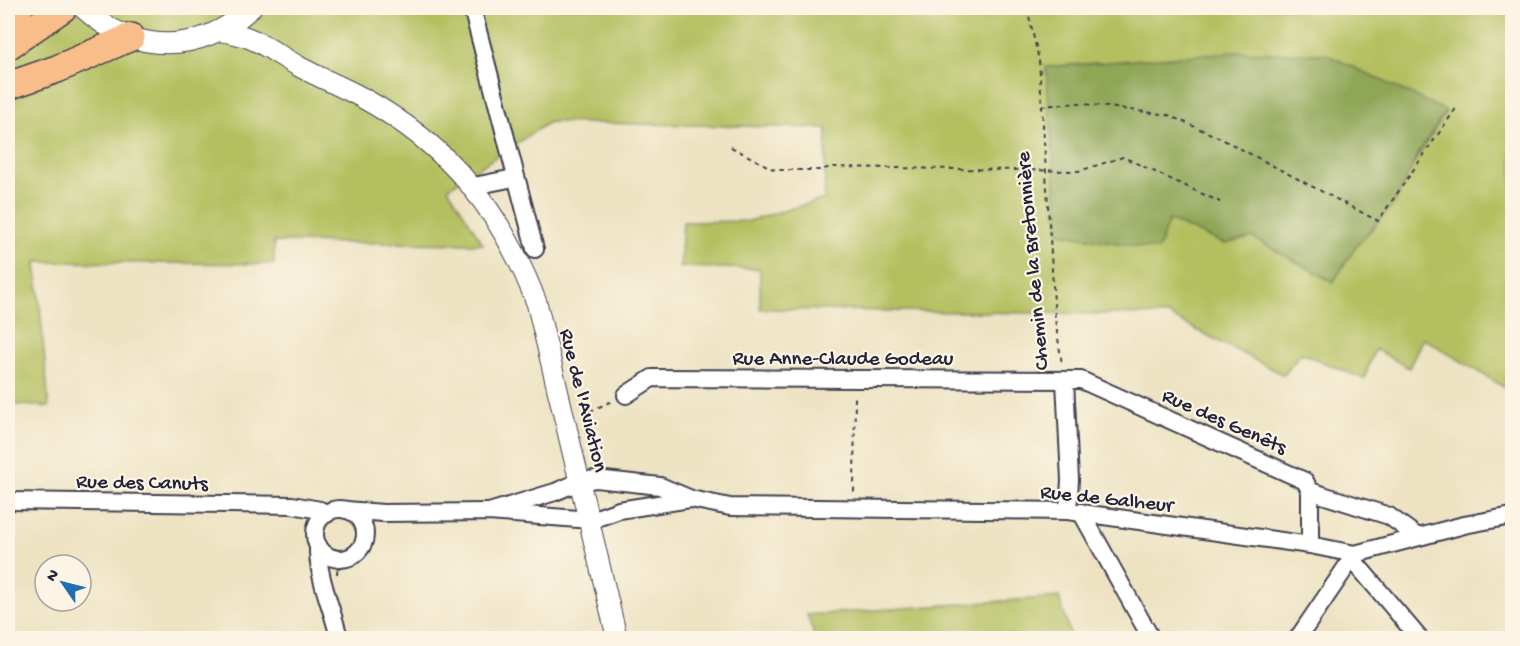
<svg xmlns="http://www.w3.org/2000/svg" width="1520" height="646" viewBox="0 0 1520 646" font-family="'Gochi Hand',sans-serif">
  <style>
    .green { fill: #b4c061; stroke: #6b714e; stroke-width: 1.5; fill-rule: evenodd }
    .forest { fill: #8fa657; stroke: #586449; stroke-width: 1.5 }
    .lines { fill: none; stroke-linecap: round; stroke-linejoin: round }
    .minor-casing { stroke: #403f4f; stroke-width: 20 }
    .tertiary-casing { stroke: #403f4f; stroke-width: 22 }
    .trunk-casing { stroke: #403f4f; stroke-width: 30 }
    .path { stroke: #403f4f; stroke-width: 2; stroke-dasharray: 4.5 4.5; stroke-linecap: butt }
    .minor { stroke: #fff; stroke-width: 16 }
    .tertiary { stroke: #fff; stroke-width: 20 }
    .trunk { stroke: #f8bd89; stroke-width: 27 }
    .labels { text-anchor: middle; stroke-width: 4.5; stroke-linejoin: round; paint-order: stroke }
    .street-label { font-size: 21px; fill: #22223b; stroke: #fcf5e5 }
  </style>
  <rect width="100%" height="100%" fill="#fcf5e5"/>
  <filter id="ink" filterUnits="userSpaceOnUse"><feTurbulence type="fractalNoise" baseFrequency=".0167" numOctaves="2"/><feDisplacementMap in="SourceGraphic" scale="12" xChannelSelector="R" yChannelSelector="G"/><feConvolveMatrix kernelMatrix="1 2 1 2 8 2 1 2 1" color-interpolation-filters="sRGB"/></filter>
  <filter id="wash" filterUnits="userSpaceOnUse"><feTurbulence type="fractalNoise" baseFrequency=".008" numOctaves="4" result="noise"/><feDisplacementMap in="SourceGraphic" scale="24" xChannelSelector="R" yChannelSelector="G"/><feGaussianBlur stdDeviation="1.35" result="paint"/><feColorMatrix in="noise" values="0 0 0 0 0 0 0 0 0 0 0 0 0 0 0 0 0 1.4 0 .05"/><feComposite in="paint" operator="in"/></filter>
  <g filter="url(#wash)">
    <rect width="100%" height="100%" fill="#ede3c3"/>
    <g class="green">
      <path d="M8 8H1512V392L1423 338 1409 368 1375 349 1364 379 1301 353 1284 375 1168 315 760 309V269L680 267 683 222 748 221 824 199 827 128 549 122 448 188 483 244 274 242V264L36 262 49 407 8 404ZM1446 111 1375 226 1357 245 1333 282 1252 237 1225 244 1168 220Z"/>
      <polygon points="1059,597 1071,638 815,638 807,615"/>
    </g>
    <polygon class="forest" points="1235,52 1326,54 1446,111 1418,154 1394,204 1357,245 1333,282 1252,237 1225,244 1169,220 1158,250 1059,233 1046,67"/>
  </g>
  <g filter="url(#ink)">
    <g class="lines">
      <g class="minor-casing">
        <g id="minor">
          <polyline points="472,8 535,249"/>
          <polyline points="474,186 514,178"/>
          <polyline points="1065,381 1070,480 1068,511"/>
          <polyline points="626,395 652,378 1081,380 1305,481 1310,491 1310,545"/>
          <polyline points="1310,491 1389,516 1418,537"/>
          <polyline points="8,501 292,505 320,510 327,514"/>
          <circle cx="340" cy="534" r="25"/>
          <polyline points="346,510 383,513 489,512 591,520 619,510 690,499"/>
          <polyline points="489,512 555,492 581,481 596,479 660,486 691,499 730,507 1068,511 1310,545 1355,554 1464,525 1512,516"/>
          <polyline points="1081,512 1151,638"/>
          <path d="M318 545C317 578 332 606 339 638"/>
          <polyline points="1353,560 1419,638"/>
          <polyline points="1298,638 1355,554"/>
        </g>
      </g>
      <g class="tertiary-casing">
        <g id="tertiary">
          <path d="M83 8C135 55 199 55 251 8"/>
          <path d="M218 31C257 35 268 50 300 67 320 78 341 86 361 97 449 145 502 211 537 304L617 638"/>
        </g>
      </g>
      <g class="trunk-casing">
        <g id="trunk">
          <polyline points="8,16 19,8"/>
          <polyline points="8,46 63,8"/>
          <polyline points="8,86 57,69 131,37"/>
        </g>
      </g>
      <g class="path">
        <polyline points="1027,8 1039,60 1055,319 1062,364"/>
        <polyline points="1041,106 1078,103 1168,115 1218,137 1378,221 1457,107"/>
        <polyline points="731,147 775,170 820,170 831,167 1079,171 1123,157 1220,202"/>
        <polyline points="582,415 612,401"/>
        <polyline points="854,492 855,393"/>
        <polyline points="337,574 338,559"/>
      </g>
      <use href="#minor" class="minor"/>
      <use href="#tertiary" class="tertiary"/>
      <use href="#trunk" class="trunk"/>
    </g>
  </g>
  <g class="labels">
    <g class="street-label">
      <text transform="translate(1031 261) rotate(-95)" y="7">Chemin de la Bretonnière</text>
      <text x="843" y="364">Rue Anne-Claude Godeau</text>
      <text transform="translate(585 400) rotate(76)" y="7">Rue de l'Aviation</text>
      <text transform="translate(1225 420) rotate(24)" y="7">Rue des Genêts</text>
      <text transform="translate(142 481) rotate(1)" y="7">Rue des Canuts</text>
      <text transform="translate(1107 497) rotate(6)" y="7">Rue de Galheur</text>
    </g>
  </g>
  <rect width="1520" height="646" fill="none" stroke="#fcf5e5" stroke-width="30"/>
  <g transform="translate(63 583) rotate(305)"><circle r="28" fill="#fcf5e5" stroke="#a5a1a1" stroke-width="1.5"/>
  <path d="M0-4.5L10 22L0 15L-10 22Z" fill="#1f6fb2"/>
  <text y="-9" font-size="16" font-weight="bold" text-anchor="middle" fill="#22223b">N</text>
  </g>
</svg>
